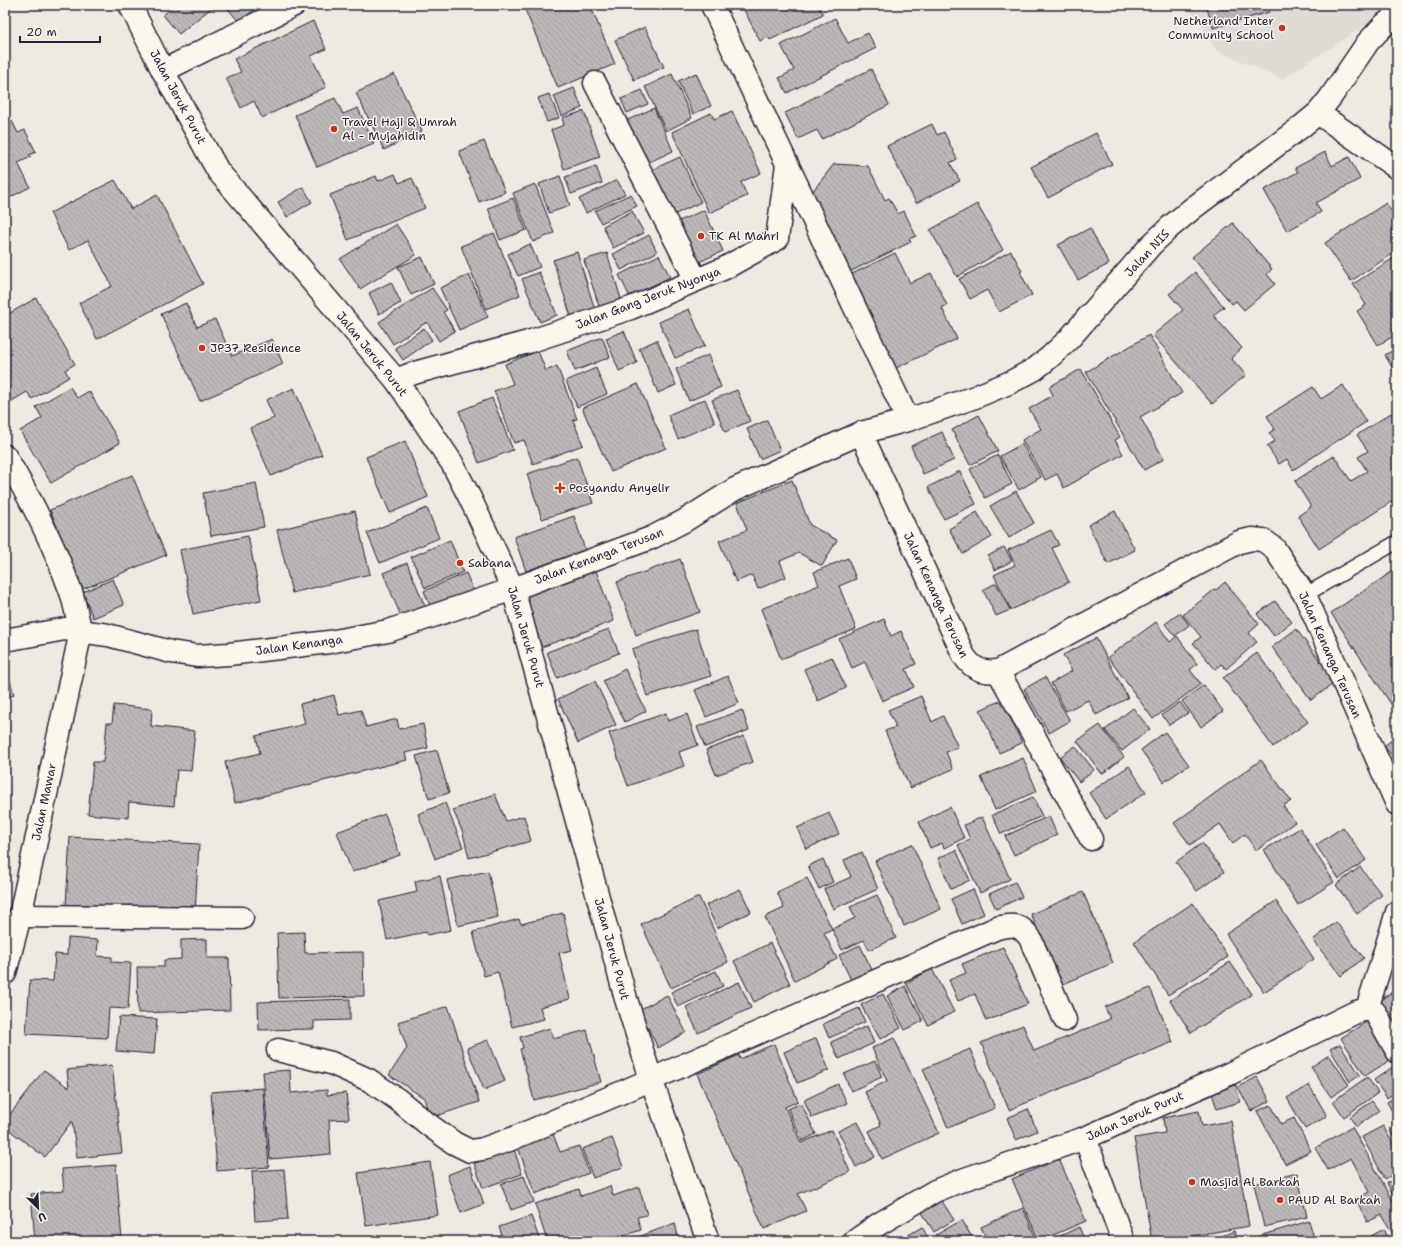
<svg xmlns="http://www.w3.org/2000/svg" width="1402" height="1246" viewBox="0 0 1402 1246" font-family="'Shantell Sans',sans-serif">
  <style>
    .built { fill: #dfdbd5 }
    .building { fill: url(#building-back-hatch); stroke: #22223b }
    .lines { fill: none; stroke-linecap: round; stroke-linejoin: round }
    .service-casing { stroke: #22223b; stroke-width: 16 }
    .minor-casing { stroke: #22223b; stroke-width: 25 }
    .service { stroke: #fbf7ec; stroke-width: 13 }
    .minor { stroke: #fbf7ec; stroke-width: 22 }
    .poi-dot { fill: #c8321e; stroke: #fbf7ec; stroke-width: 1.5 }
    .labels { text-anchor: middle; stroke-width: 3; stroke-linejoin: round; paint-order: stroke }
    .poi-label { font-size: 12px; fill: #22223b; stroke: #fbf7ec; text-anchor: start }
    .street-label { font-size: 12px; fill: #22223b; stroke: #fbf7ec }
  </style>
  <defs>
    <pattern id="building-back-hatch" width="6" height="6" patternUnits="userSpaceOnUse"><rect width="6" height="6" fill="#bcb8b8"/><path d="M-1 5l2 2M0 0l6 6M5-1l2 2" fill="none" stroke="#a19e9f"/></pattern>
  </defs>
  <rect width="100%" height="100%" fill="#eeeae2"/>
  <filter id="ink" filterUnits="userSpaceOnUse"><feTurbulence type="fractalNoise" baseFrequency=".025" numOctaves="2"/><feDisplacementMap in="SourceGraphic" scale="8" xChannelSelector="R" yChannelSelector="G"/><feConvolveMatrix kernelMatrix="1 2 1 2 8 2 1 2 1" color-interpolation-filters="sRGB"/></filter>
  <g filter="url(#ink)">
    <polygon class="built" points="1188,5 1397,5 1282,79 1216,50"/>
    <g class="building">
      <polygon points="175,5 215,5 179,34 163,15"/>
      <polygon points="225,5 260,5 239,22"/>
      <polygon points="523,5 590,5 615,64 558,88"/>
      <polygon points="745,5 818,5 823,14 770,40 768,37 760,41 742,6"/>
      <polygon points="1206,5 1266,5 1269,12 1213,28"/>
      <polygon points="835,18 848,43 868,33 876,48 787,93 779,78 794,70 781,45"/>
      <polygon points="313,21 326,49 311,56 326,87 262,118 254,101 241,108 226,78 241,72 234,59"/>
      <polygon points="645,27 664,67 634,80 615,40"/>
      <polygon points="871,69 889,105 822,139 817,130 798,139 785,113 804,104 803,103"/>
      <polygon points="696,73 711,106 693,114 678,81"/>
      <polygon points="394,74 422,131 384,150 356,93"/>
      <polygon points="672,74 692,118 666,131 645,87"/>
      <polygon points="574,88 582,108 562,116 554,96"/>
      <polygon points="642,90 648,104 627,113 621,99"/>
      <polygon points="549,94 559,118 547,122 538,98"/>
      <polygon points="335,98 343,114 358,108 374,144 317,167 295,115"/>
      <polygon points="654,108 673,151 641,166 621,123"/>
      <polygon points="584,111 600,157 564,169 551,130 564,125 562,118"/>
      <polygon points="732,111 761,173 741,182 747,196 709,213 672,132 711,113 714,119"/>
      <polygon points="12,121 18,133 25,130 36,152 29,155 31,157 18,163 30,187 5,200 5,124"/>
      <polygon points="932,124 937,135 944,132 957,159 950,163 960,181 916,203 887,146"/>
      <polygon points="1096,133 1112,164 1048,198 1031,167"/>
      <polygon points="484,141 505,192 479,202 459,151"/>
      <polygon points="1325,152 1332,166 1349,157 1360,179 1316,203 1321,212 1287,231 1264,190 1298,172 1295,168"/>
      <polygon points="680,157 701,202 669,217 649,171"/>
      <polygon points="834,164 868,166 885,200 889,198 898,214 904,211 916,236 909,239 911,242 841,276 812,192"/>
      <polygon points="596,166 602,183 571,194 565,177"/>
      <polygon points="395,174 399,183 412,178 425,208 348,240 330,195 376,176 378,181"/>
      <polygon points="560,176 570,206 549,213 539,184"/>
      <polygon points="115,180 131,209 157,195 203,284 97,339 79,303 112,286 88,240 69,250 50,213"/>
      <polygon points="617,180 625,194 586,213 579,199"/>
      <polygon points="535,184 554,233 533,242 513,193"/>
      <polygon points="303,187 312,202 287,217 278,202"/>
      <polygon points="631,194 637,206 601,223 595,211"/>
      <polygon points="513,198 526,230 500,240 488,208"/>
      <polygon points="1386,203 1392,212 1394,210 1397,215 1397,251 1351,281 1325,243"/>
      <polygon points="977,204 1003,250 957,277 930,230"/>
      <polygon points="704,210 723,251 697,263 679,221"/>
      <polygon points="632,211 644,233 613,248 603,226"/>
      <polygon points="1233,223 1272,269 1267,274 1275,284 1244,310 1236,301 1232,304 1192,257"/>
      <polygon points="396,224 416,255 360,289 340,259"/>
      <polygon points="1090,228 1109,264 1078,280 1058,245"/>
      <polygon points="494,233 520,295 486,309 461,246"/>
      <polygon points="649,235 657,252 621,270 613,254"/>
      <polygon points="530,244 540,267 518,276 508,254"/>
      <polygon points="1011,251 1022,271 1020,272 1032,295 999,312 987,290 970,299 959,279"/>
      <polygon points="577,252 596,313 572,320 553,260"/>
      <polygon points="607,253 622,302 600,309 584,260"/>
      <polygon points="895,253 910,283 931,273 947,305 942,308 957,339 896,368 850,275"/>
      <polygon points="659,255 670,277 630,297 619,275"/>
      <polygon points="1397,256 1397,334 1378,345 1357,311 1366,305 1353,284"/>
      <polygon points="422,257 434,284 411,295 398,267"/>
      <polygon points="539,272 557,315 540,322 522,279"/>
      <polygon points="1195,272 1224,307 1213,315 1242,348 1231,358 1246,375 1212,404 1153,335 1183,310 1169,294"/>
      <polygon points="469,275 488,317 459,330 440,288"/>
      <polygon points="391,282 401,303 379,314 369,293"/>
      <polygon points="432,288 447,310 443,312 455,331 439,341 427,322 393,344 379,322"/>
      <polygon points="36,298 75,364 65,370 69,377 32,399 27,392 5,405 5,316"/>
      <polygon points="186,303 197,327 215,319 232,356 272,339 283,364 200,401 161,314"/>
      <polygon points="689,309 705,346 675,358 659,322"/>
      <polygon points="424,328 432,340 403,360 395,348"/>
      <polygon points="624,331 637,363 619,371 606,338"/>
      <polygon points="1149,335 1182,393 1140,417 1164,459 1144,470 1086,372"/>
      <polygon points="602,337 610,357 575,371 567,351"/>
      <polygon points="657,340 676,385 658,393 639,348"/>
      <polygon points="1397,348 1397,376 1385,355"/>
      <polygon points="538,351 546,371 557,366 577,419 573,420 583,445 533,464 524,440 514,443 494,391 513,384 505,364"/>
      <polygon points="708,355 721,387 689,401 676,369"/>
      <polygon points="596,368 607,394 577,407 566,381"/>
      <polygon points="1081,369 1120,437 1115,440 1123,454 1064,488 1057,474 1045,480 1022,440 1041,429 1029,409 1053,395 1049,387"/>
      <polygon points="638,384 666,448 611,472 582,408"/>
      <polygon points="1343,385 1366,422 1293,470 1287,459 1279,464 1267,446 1275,441 1269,433 1275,429 1267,416 1313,387 1321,399"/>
      <polygon points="70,387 77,398 89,391 120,443 51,483 20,431 42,418 36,407"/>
      <polygon points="294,388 322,455 271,476 250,428 274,418 266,400"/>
      <polygon points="737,390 750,421 725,432 712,400"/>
      <polygon points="492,398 513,450 479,463 459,411"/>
      <polygon points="705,399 715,423 678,439 668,415"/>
      <polygon points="1391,413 1397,423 1397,498 1319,549 1298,516 1311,507 1295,481 1334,456 1351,481 1367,471 1358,457 1368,451 1357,435"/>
      <polygon points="979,415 998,451 970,465 952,430"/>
      <polygon points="767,420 780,450 760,459 747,429"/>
      <polygon points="942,432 954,460 923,474 911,446"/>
      <polygon points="405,441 428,497 390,513 366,457"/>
      <polygon points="1022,444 1041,477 1019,490 1000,456"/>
      <polygon points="998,455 1012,484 985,498 970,469"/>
      <polygon points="577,457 593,503 542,519 527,474"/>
      <polygon points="960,471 976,504 944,519 928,487"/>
      <polygon points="132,475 166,555 83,589 50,510"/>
      <polygon points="792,480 810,525 837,540 822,566 799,553 780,561 786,577 758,589 752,575 736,582 719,541 747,530 737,503"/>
      <polygon points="256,483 264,527 211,536 203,493"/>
      <polygon points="1016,491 1034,523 1009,538 990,506"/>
      <polygon points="427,508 439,538 380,563 367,533"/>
      <polygon points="355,511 370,574 292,593 277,530"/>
      <polygon points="1115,511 1135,550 1108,564 1088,525"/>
      <polygon points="977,512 992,537 963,554 949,529"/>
      <polygon points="574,516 585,550 526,571 514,537"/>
      <polygon points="1051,530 1059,545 1052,548 1069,582 1011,610 994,575 1015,565 1008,550"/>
      <polygon points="248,536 261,600 193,614 180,550"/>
      <polygon points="450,540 463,572 425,588 411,557"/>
      <polygon points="1004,547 1012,561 995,570 988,556"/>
      <polygon points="848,558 856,579 839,586 856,629 781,659 761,609 819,585 814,572"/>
      <polygon points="680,559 700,612 636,635 617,582"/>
      <polygon points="407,563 427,611 403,621 383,573"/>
      <polygon points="595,568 614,621 536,649 517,597"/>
      <polygon points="1396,569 1397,570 1397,713 1331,613"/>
      <polygon points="466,573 476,597 434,615 424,591"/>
      <polygon points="113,579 124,605 93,618 83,592"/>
      <polygon points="1225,582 1259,624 1249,633 1257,642 1226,669 1221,664 1215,669 1193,643 1201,637 1183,615 1215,589 1216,590"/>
      <polygon points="996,583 1010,610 996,616 983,590"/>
      <polygon points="1275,601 1292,622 1274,636 1257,614"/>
      <polygon points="1180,613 1189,625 1175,636 1165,624"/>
      <polygon points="884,619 891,636 901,631 916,664 906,669 914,687 882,701 865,662 852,668 839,639"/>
      <polygon points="1156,622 1170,642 1177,636 1197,664 1190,670 1201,684 1153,719 1108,657"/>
      <polygon points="609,629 619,653 557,678 547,652"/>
      <polygon points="696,629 711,676 647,696 632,649"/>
      <polygon points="1296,629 1336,682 1311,700 1272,647"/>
      <polygon points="1096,638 1128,698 1096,715 1088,700 1066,711 1051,683 1072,671 1063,655"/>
      <polygon points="1257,653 1308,722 1273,747 1223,678"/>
      <polygon points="832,657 846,688 818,701 804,669"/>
      <polygon points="625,669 646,711 625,722 603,681"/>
      <polygon points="7,670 14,695 5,698 5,671"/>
      <polygon points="728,676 739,703 706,717 695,690"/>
      <polygon points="1045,677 1070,721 1049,733 1024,689"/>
      <polygon points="595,681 616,725 578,743 558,699"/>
      <polygon points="1204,685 1223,711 1201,727 1182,701"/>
      <polygon points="334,695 339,715 361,710 366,727 397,719 399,729 423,724 428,748 405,753 407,760 235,803 225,762 260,753 256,736 305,724 300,704"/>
      <polygon points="921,696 932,722 943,716 958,747 946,752 953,769 910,788 885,731 896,727 888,710"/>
      <polygon points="1002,700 1022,743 999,753 980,710"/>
      <polygon points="1180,702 1188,713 1169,725 1162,715"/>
      <polygon points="114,705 152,709 151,726 195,731 191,771 177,770 174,806 129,802 128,818 88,814 93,762 103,762 107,723 112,723"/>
      <polygon points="1133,708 1150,729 1122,751 1105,730"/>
      <polygon points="742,710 749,730 705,747 697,727"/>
      <polygon points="666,713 668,721 687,714 698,745 679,752 684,766 628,786 609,733"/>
      <polygon points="1100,725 1124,757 1102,774 1077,741"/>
      <polygon points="1165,732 1189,765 1164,782 1141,750"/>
      <polygon points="744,736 753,762 716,775 706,750"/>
      <polygon points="1397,736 1397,762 1384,746"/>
      <polygon points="1075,746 1094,770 1079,782 1060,757"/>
      <polygon points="437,750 449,793 429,799 416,756"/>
      <polygon points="1023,758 1037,791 995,810 981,777"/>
      <polygon points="1261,760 1291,801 1283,806 1295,822 1256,851 1245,834 1233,843 1220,824 1190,845 1174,823"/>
      <polygon points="1129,766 1146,792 1106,819 1089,793"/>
      <polygon points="495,794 506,821 524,816 531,841 469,858 463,833 453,810"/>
      <polygon points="1033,797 1042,816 1001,834 992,815"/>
      <polygon points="445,803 463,847 435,859 418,814"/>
      <polygon points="950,807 964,838 944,848 942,843 930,848 919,822"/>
      <polygon points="829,813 839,834 806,849 797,828"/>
      <polygon points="385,814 400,855 352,872 337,832"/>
      <polygon points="1049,816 1057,835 1014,855 1005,836"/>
      <polygon points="982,817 1010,879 980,893 958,845 970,839 964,825"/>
      <polygon points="1343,827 1366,860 1339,879 1316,845"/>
      <polygon points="1300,828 1334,882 1298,905 1264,850"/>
      <polygon points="70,837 199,844 195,912 66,905"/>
      <polygon points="1202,843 1224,872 1197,891 1176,862"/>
      <polygon points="912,844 941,909 904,926 875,861"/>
      <polygon points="956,850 970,880 951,889 938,858"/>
      <polygon points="862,852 878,889 833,909 824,889 851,877 844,860"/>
      <polygon points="823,859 833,882 819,889 808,866"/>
      <polygon points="1360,867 1382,895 1357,914 1336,885"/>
      <polygon points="488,871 498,917 458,926 447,880"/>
      <polygon points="440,876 451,930 427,935 426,932 387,940 379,901 417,892 415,881"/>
      <polygon points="807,878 832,929 824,933 837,959 795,981 765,917 784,908 777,892"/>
      <polygon points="1015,882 1022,897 996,909 989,894"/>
      <polygon points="740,889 751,912 717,928 706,905"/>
      <polygon points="973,889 984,914 962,924 951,899"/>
      <polygon points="1083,892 1113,963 1061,985 1031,914"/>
      <polygon points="877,895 896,938 869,950 864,940 842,950 832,929 855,918 850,907"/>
      <polygon points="699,897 728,962 671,988 641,924"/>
      <polygon points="1276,901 1314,959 1264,992 1226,934"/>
      <polygon points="1193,903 1228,957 1168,995 1134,942"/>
      <polygon points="563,913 572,950 559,953 570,999 540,1007 544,1019 512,1027 498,972 484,976 473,932 519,919 521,924"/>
      <polygon points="1336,922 1364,958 1341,976 1313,940"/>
      <polygon points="304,932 305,953 363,952 364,996 279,998 277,933"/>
      <polygon points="68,938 98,940 97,956 112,957 112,962 131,963 128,1009 109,1008 107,1038 26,1034 30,980 53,981 55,954 67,955"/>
      <polygon points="207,939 207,958 229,958 230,1010 138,1013 137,967 164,967 164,960 181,959 181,940"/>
      <polygon points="770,943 790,984 754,1002 734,961"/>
      <polygon points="860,945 873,972 852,982 839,955"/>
      <polygon points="1003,947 1028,1004 986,1021 975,994 958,1001 949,980 966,973 962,964"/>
      <polygon points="1230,962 1252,994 1191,1033 1170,1000"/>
      <polygon points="932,969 954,1012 928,1025 906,983"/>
      <polygon points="716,971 723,986 678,1007 671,992"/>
      <polygon points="739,982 751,1008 698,1033 686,1007"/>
      <polygon points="905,986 923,1021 905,1030 887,996"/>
      <polygon points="1150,988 1173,1042 1009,1110 981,1043 1023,1025 1034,1051 1110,1019 1105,1007"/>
      <polygon points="1397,989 1397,1043 1371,1006"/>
      <polygon points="883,994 901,1028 880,1039 861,1005"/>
      <polygon points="667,995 686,1032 658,1048 639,1010"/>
      <polygon points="350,999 350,1020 314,1021 314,1029 259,1030 258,1002"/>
      <polygon points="448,1006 479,1102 430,1118 424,1098 389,1075 407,1048 398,1022"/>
      <polygon points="859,1008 865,1022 829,1038 823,1024"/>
      <polygon points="119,1017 157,1019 154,1054 116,1051"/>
      <polygon points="1371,1019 1395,1057 1365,1076 1341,1038"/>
      <polygon points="867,1026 874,1043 839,1059 831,1042"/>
      <polygon points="550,1028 553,1039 587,1030 601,1082 534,1100 520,1049 523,1048 520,1037"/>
      <polygon points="816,1038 829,1070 797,1083 784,1052"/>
      <polygon points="894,1038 939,1133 882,1159 869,1131 881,1125 865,1092 887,1081 872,1048"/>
      <polygon points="488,1040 505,1081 484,1090 467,1048"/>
      <polygon points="774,1044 798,1101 785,1107 801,1143 832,1130 850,1172 798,1194 806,1211 764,1229 697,1074 739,1055 740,1059"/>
      <polygon points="1340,1044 1360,1075 1350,1082 1330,1049"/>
      <polygon points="970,1049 995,1108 948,1128 923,1069"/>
      <polygon points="1329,1055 1349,1085 1331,1097 1311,1067"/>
      <polygon points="875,1061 882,1077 851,1091 844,1074"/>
      <polygon points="1397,1064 1397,1091 1387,1098 1374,1080"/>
      <polygon points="112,1065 122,1153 77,1158 72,1121 45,1157 5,1127 5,1121 44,1070 69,1088 67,1070"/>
      <polygon points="290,1070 291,1093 327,1090 327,1095 346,1093 349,1119 329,1120 331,1154 270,1159 263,1072"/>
      <polygon points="1257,1077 1270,1101 1251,1111 1238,1087"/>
      <polygon points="1367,1077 1378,1093 1344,1117 1333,1101"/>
      <polygon points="838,1084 847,1103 812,1118 804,1100"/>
      <polygon points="1236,1085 1240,1102 1217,1109 1212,1093"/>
      <polygon points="1309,1085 1327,1116 1305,1129 1287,1098"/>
      <polygon points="263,1088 269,1167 217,1171 211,1092"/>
      <polygon points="1397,1096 1397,1117 1396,1118 1387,1102"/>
      <polygon points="1372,1101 1379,1111 1356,1127 1350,1117"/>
      <polygon points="801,1103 816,1134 802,1141 788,1109"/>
      <polygon points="1271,1105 1281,1124 1294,1118 1311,1151 1285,1164 1257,1111"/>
      <polygon points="1028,1109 1037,1131 1016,1140 1007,1118"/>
      <polygon points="1199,1111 1202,1126 1231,1121 1249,1226 1164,1241 1152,1241 1134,1138 1165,1133 1163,1118"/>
      <polygon points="857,1122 875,1157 856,1167 838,1131"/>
      <polygon points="1397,1124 1397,1144 1389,1129"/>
      <polygon points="1383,1126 1397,1151 1397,1172 1385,1179 1362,1137"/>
      <polygon points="1352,1127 1397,1208 1397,1241 1382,1215 1367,1222 1356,1199 1369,1192 1351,1158 1328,1170 1315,1148"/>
      <polygon points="551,1129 560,1152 579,1146 589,1173 535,1194 516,1142"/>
      <polygon points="612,1138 623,1167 593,1178 582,1149"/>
      <polygon points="514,1149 522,1174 483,1188 474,1163 479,1162 476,1152"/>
      <polygon points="1059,1159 1086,1221 1039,1241 1012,1179"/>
      <polygon points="430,1162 438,1215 366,1226 358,1173"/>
      <polygon points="116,1165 122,1241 35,1241 31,1194 64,1191 62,1169"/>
      <polygon points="470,1166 484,1204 461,1213 447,1175"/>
      <polygon points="284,1169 288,1219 255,1221 252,1171"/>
      <polygon points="1297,1173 1307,1217 1264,1227 1254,1184"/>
      <polygon points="524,1176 534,1202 511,1210 501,1184"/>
      <polygon points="1397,1178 1397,1203 1387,1183"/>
      <polygon points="610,1186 613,1196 639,1187 647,1215 637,1217 641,1230 607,1241 547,1241 535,1204 579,1189 581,1196"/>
      <polygon points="940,1198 954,1220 934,1232 921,1211"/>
      <polygon points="1023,1208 1037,1241 987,1241 981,1227"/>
      <polygon points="531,1216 540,1241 504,1241 499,1227"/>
      <polygon points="962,1220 974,1241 940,1241 936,1235"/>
      <polygon points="1309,1221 1315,1241 1250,1241 1249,1239"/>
      <polygon points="675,1223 679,1241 628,1241"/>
      <polygon points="922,1227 930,1241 908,1241 905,1237"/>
      <polygon points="1079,1227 1085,1241 1050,1241"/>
      <polygon points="1384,1229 1390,1241 1362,1241"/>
      <polygon points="1234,1231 1238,1241 1210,1241"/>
    </g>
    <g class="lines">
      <g class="service-casing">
        <polyline id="service" points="1305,595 1397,542"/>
      </g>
      <g class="minor-casing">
        <g id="minor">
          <polyline points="130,5 163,71 218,171 396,380 452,463 470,498 513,589 626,999 651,1079 708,1241"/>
          <polyline points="712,5 908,420"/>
          <polyline points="163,71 294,5"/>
          <polyline points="595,83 696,280"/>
          <polyline points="1318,113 1397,168"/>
          <polyline points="396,380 414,373 528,342 631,308 725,268 777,239 787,164"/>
          <path d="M861 433 964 656C973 669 982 673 998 671L1239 542 1252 539 1263 540 1274 548 1305 595 1397 804"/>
          <path d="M5 456C31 499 54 544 71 592 75 604 77 618 81 631L20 916 5 973"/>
          <polyline points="5,640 65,629 108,635 171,652 197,656 229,654 329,642 388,631 513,589 651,538 684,521 735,489 861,433 908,420 975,397 1011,382 1035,369 1050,357 1069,339 1151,245 1170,227 1193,208 1301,127 1318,113 1330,98 1368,42 1385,24 1397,15"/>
          <polyline points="998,671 1091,839"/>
          <polyline points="20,916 242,918"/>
          <polyline points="1367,1009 1397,912"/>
          <path d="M278 1050 331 1063 369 1080 397 1099 429 1125 454 1143 470 1151 483 1149 509 1140 618 1094 997 928C1013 924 1020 924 1030 938L1065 1020"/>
          <polyline points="1085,1138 1123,1241"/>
          <polyline points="855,1241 879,1224 935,1191 965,1179 1085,1138 1227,1075 1356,1012 1367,1009 1375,1012 1397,1051"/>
        </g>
      </g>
      <use href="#service" class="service"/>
      <use href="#minor" class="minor"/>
    </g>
  </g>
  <g class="poi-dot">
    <circle cx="1282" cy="28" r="4"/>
    <circle cx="334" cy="129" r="4"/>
    <circle cx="701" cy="236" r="4"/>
    <circle cx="202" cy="348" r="4"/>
    <path d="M558 482h4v4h4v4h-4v4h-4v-4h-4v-4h4z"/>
    <circle cx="460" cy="563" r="4"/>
    <circle cx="1192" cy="1182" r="4"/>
    <circle cx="1280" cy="1200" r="4"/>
  </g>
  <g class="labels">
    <g class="poi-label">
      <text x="1274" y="25" text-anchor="end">Netherland Inter<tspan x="1274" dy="14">Community School</tspan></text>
      <text x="342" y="126">Travel Haji &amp; Umrah<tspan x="342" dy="14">Al - Mujahidin</tspan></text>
      <text x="709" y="240">TK Al Mahri</text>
      <text x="210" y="352">JP37 Residence</text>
      <text x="569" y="492">Posyandu Anyelir</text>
      <text x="468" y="567">Sabana</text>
      <text x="1200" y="1186">Masjid Al Barkah</text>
      <text x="1288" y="1204">PAUD Al Barkah</text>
    </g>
    <g class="street-label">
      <text transform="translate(178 97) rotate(62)" y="4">Jalan Jeruk Purut</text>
      <text transform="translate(1147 253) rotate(-47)" y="4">Jalan NIS</text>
      <text transform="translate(648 298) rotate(-21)" y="4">Jalan Gang Jeruk Nyonya</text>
      <text transform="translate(372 354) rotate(51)" y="4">Jalan Jeruk Purut</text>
      <text transform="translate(599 556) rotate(-21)" y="4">Jalan Kenanga Terusan</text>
      <text transform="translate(936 595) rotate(65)" y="4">Jalan Kenanga Terusan</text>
      <text transform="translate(526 637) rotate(74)" y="4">Jalan Jeruk Purut</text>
      <text transform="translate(299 645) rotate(-8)" y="4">Jalan Kenanga</text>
      <text transform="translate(1330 655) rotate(66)" y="4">Jalan Kenanga Terusan</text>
      <text transform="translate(44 802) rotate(-78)" y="4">Jalan Mawar</text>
      <text transform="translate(612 949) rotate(75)" y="4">Jalan Jeruk Purut</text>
      <text transform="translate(1135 1116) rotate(-24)" y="4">Jalan Jeruk Purut</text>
    </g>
  </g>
  <rect width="1402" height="1246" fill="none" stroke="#fbf7ec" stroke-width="20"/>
  <rect x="10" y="10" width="1382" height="1226" fill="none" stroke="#22223b" stroke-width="1.5" filter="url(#ink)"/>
  <g transform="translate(38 1208) rotate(156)" stroke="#fbf7ec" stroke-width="3" paint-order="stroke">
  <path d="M0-3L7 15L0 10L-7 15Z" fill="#22223b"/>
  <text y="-6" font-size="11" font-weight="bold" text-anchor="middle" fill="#22223b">U</text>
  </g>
  <path d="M20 36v6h80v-6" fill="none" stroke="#22223b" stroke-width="2"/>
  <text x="26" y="36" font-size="12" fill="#22223b" stroke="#fbf7ec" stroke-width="3" paint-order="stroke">20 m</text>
</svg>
